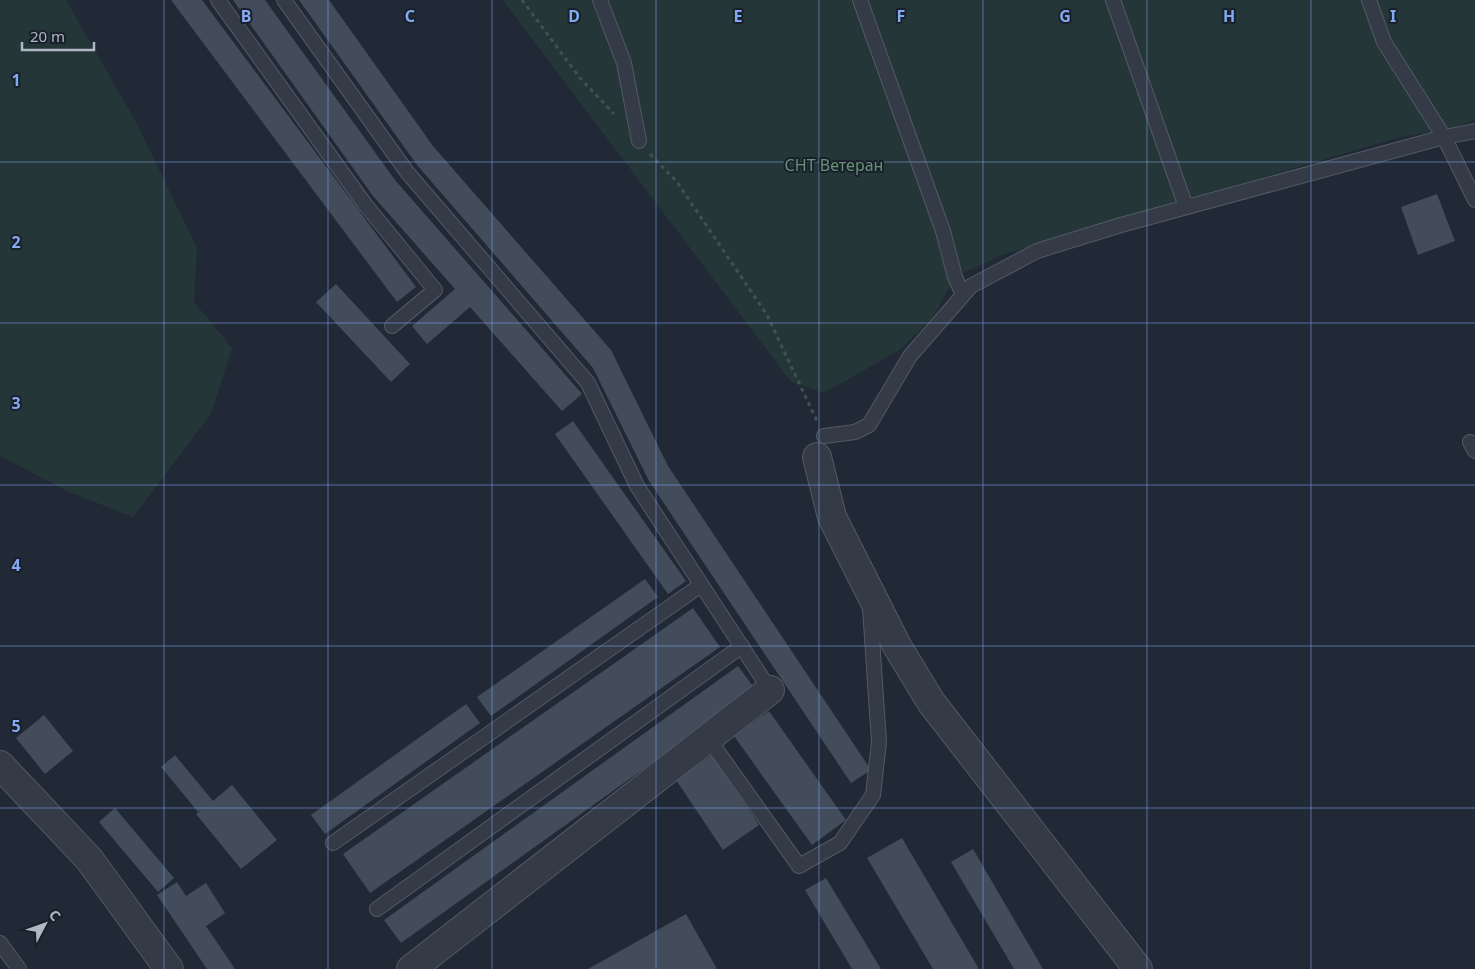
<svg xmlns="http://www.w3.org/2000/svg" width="1475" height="969" viewBox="0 0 1475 969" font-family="'Noto Sans',sans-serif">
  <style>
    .green { fill: #243638 }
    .building { fill: #424c5b }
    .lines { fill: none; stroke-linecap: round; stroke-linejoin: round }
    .lane-casing { stroke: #525965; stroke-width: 16 }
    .street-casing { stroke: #525965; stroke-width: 30 }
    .path { stroke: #405155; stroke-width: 3; stroke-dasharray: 4 4; stroke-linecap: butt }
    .lane { stroke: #343b47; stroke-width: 14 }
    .street { stroke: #343b47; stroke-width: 28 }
    .grid { fill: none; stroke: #84a9f3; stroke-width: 1; stroke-opacity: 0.55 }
    .labels { text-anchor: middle; stroke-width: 4; stroke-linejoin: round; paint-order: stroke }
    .park-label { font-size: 16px; fill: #679374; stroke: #1a202b }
    .grid-label { font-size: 16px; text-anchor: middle; font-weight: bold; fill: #84a9f3; stroke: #1a202b; stroke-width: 4; stroke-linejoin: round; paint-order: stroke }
  </style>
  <rect width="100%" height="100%" fill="#212936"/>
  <g class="green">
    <polygon points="0,0 66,0 136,122 197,248 194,302 232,348 211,414 133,517 69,492 0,456"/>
    <polygon points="503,0 1475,0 1475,120 1445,130 1400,137 1002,255 955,277 932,319 898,351 824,393 791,382"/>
  </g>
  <g class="building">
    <polygon points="171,0 202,0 416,287 397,302"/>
    <polygon points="233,0 265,0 395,180 582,394 562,411 470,307 427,344 412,326 455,289 373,196"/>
    <polygon points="299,0 329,0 433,146 611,350 668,466 871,770 851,783 649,481 593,368 417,165"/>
    <polygon points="1437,194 1455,241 1418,255 1401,207"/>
    <polygon points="336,284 410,364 391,382 316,302"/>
    <polygon points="573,421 686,581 668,594 555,434"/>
    <polygon points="645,579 658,597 491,716 477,697"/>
    <polygon points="693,608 720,647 370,893 343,854"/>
    <polygon points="738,666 755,689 401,943 384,920"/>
    <polygon points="466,704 480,723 325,834 311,815"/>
    <polygon points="769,711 846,820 812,845 734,736"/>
    <polygon points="44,715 73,751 45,774 16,738"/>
    <polygon points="175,755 213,801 232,785 277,840 241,869 196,814 204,808 198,812 161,767"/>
    <polygon points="712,755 759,825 723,850 676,780"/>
    <polygon points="115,808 174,878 158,892 99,822"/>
    <polygon points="902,838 979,969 933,969 867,858"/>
    <polygon points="973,849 1043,969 1014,969 951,862"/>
    <polygon points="826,878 881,969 852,969 805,890"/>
    <polygon points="177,882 186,896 206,883 225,913 206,926 235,969 207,969 157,895"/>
    <polygon points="686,914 717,969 588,969"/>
  </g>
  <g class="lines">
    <g class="lane-casing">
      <g id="lane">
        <polyline points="218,0 364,203 435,290 392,326"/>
        <polyline points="284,0 407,172 588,383 637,486 770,690"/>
        <polyline points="600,0 624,63 639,141"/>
        <polyline points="860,0 943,231 955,277 963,295"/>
        <polyline points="1113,0 1186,207"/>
        <polyline points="1369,0 1384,42 1444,137 1475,131"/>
        <polyline points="824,436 855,432 869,425 910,356 971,286 1037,251 1121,225 1444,137 1475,200"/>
        <polyline points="1470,442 1475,451"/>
        <polyline points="708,738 799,866 840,843 873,795 879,742 870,608"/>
        <polyline points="333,843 701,585"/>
        <polyline points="377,909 742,646"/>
        <polyline points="0,943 19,969"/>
      </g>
    </g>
    <g class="street-casing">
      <g id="street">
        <polyline points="817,457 832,517 897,646 931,702 1138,969"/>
        <polyline points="0,765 89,859 169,969"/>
        <polyline points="411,969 770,690"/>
      </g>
    </g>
    <g class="path">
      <polyline points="522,0 580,78 614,114"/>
      <polyline points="650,154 677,182 767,315 817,421"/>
    </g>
    <use href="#lane" class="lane"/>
    <use href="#street" class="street"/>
  </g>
  <path class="grid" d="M164 0V969M328 0V969M492 0V969M656 0V969M819 0V969M983 0V969M1147 0V969M1311 0V969M0 162H1475M0 323H1475M0 485H1475M0 646H1475M0 808H1475"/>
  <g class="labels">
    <g class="park-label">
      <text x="834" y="171">СНТ Ветеран</text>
    </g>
  </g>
  <g class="grid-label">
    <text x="246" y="22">B</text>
    <text x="410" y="22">C</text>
    <text x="574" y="22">D</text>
    <text x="738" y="22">E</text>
    <text x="901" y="22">F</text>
    <text x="1065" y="22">G</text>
    <text x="1229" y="22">H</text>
    <text x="1393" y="22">I</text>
    <text x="16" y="86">1</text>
    <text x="16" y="248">2</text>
    <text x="16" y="409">3</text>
    <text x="16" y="571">4</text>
    <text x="16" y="732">5</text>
  </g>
  <g transform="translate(45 924) rotate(49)" stroke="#1a202b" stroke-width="4" paint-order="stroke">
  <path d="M0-4L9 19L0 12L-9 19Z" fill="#afb6c4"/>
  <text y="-8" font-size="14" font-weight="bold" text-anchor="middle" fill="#afb6c4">С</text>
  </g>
  <path d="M22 42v8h72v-8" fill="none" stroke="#afb6c4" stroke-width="2.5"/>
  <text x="30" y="42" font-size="15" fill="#afb6c4" stroke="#1a202b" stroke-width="4" paint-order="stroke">20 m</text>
</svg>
